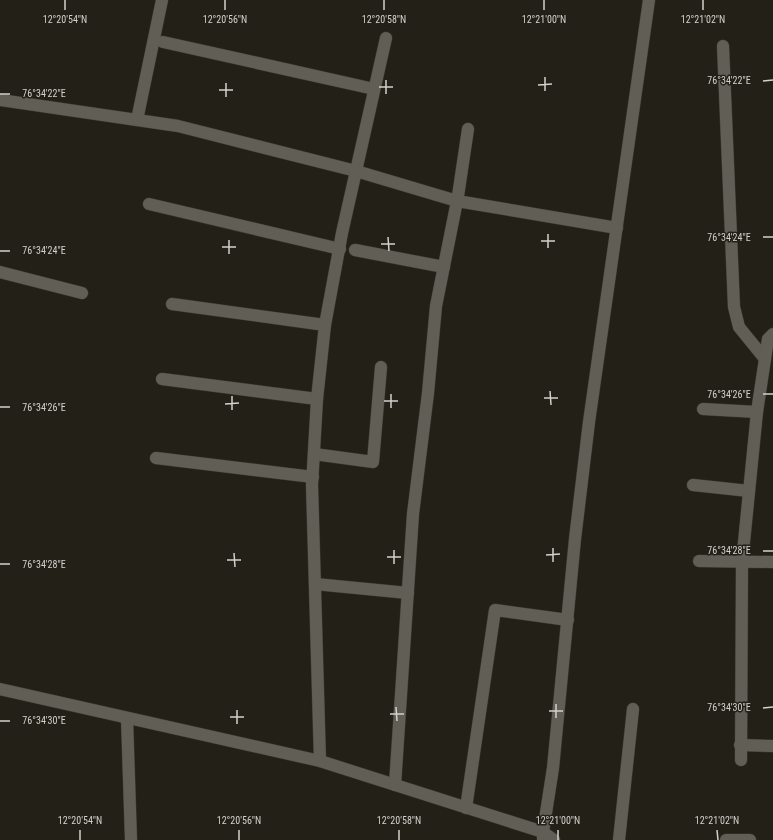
<svg xmlns="http://www.w3.org/2000/svg" width="773" height="840" viewBox="0 0 773 840" font-family="'Roboto Condensed',sans-serif">
  <style>
    .lines { fill: none; stroke-linecap: round; stroke-linejoin: round }
    .minor-casing { stroke: #3c3a34; stroke-width: 13 }
    .minor { stroke: #615e55; stroke-width: 12 }
    .ticks { fill: none; stroke: #d3d1cc; stroke-width: 1.5 }
    .ticks-label { font-size: 10px; text-anchor: middle; fill: #d3d1cc; stroke: #232018; stroke-width: 3; stroke-linejoin: round; paint-order: stroke }
  </style>
  <rect width="100%" height="100%" fill="#232018"/>
  <g class="lines">
    <g class="minor-casing">
      <g id="minor">
        <polyline points="163,42 374,89"/>
        <polyline points="723,46 734,307 739,327 765,359"/>
        <polyline points="0,100 178,126 356,171 457,201 617,228"/>
        <polyline points="137,120 162,0"/>
        <polyline points="149,204 340,249"/>
        <polyline points="355,250 444,267"/>
        <polyline points="0,272 82,293"/>
        <polyline points="172,304 325,325"/>
        <polyline points="162,379 317,399"/>
        <polyline points="703,409 757,412"/>
        <polyline points="314,454 373,462 381,367"/>
        <polyline points="156,458 313,477"/>
        <polyline points="693,485 749,491"/>
        <polyline points="699,561 773,562"/>
        <polyline points="315,584 408,593"/>
        <polyline points="0,689 320,761 543,832 543,839"/>
        <polyline points="127,718 131,840"/>
        <polyline points="740,745 773,746"/>
        <polyline points="741,760 742,562 757,412 768,339 773,334"/>
        <polyline points="320,761 312,485 317,399 325,325 342,233 386,38"/>
        <polyline points="395,785 413,514 428,393 436,306 458,196 468,129"/>
        <polyline points="466,808 495,610 568,620"/>
        <polyline points="554,840 543,832 553,768 575,539 589,422 649,0"/>
        <polyline points="619,840 633,709"/>
        <polyline points="726,840 750,840"/>
      </g>
    </g>
    <use href="#minor" class="minor"/>
  </g>
  <path class="ticks" d="M65 0V10M225 0V10M384 0V10M544 0V10M703 0V10M545 77V91M386 80V94M763 81 773 80M226 83V97M538 85 552 84M379 87H393M219 90H233M0 94H10M548 234V248M388 237 389 251M763 237H773M229 240V254M541 241H555M381 244H395M222 247H236M0 251H10M550 391 551 405M391 394V408M763 394H773M232 396V410M544 398H558M384 401H398M225 404 239 403M0 407H10M553 548V562M394 550V564M763 551H773M234 553 235 567M546 555 560 554M387 557H401M227 560H241M0 564H10M556 704V718M396 707 397 721M763 708 773 707M237 710V724M549 711H563M390 714H404M230 717H244M0 721H10M80 830V840M239 830V840M399 830V840M558 830V840M717 830 718 840"/>
  <g class="ticks-label">
    <text x="65" y="23">12°20'54"N</text>
    <text x="225" y="23">12°20'56"N</text>
    <text x="384" y="23">12°20'58"N</text>
    <text x="544" y="23">12°21'00"N</text>
    <text x="703" y="23">12°21'02"N</text>
    <text x="729" y="84">76°34'22"E</text>
    <text x="44" y="97">76°34'22"E</text>
    <text x="729" y="241">76°34'24"E</text>
    <text x="44" y="254">76°34'24"E</text>
    <text x="729" y="398">76°34'26"E</text>
    <text x="44" y="411">76°34'26"E</text>
    <text x="729" y="554">76°34'28"E</text>
    <text x="44" y="568">76°34'28"E</text>
    <text x="729" y="711">76°34'30"E</text>
    <text x="44" y="724">76°34'30"E</text>
    <text x="80" y="824">12°20'54"N</text>
    <text x="239" y="824">12°20'56"N</text>
    <text x="399" y="824">12°20'58"N</text>
    <text x="558" y="824">12°21'00"N</text>
    <text x="717" y="824">12°21'02"N</text>
  </g>
</svg>
